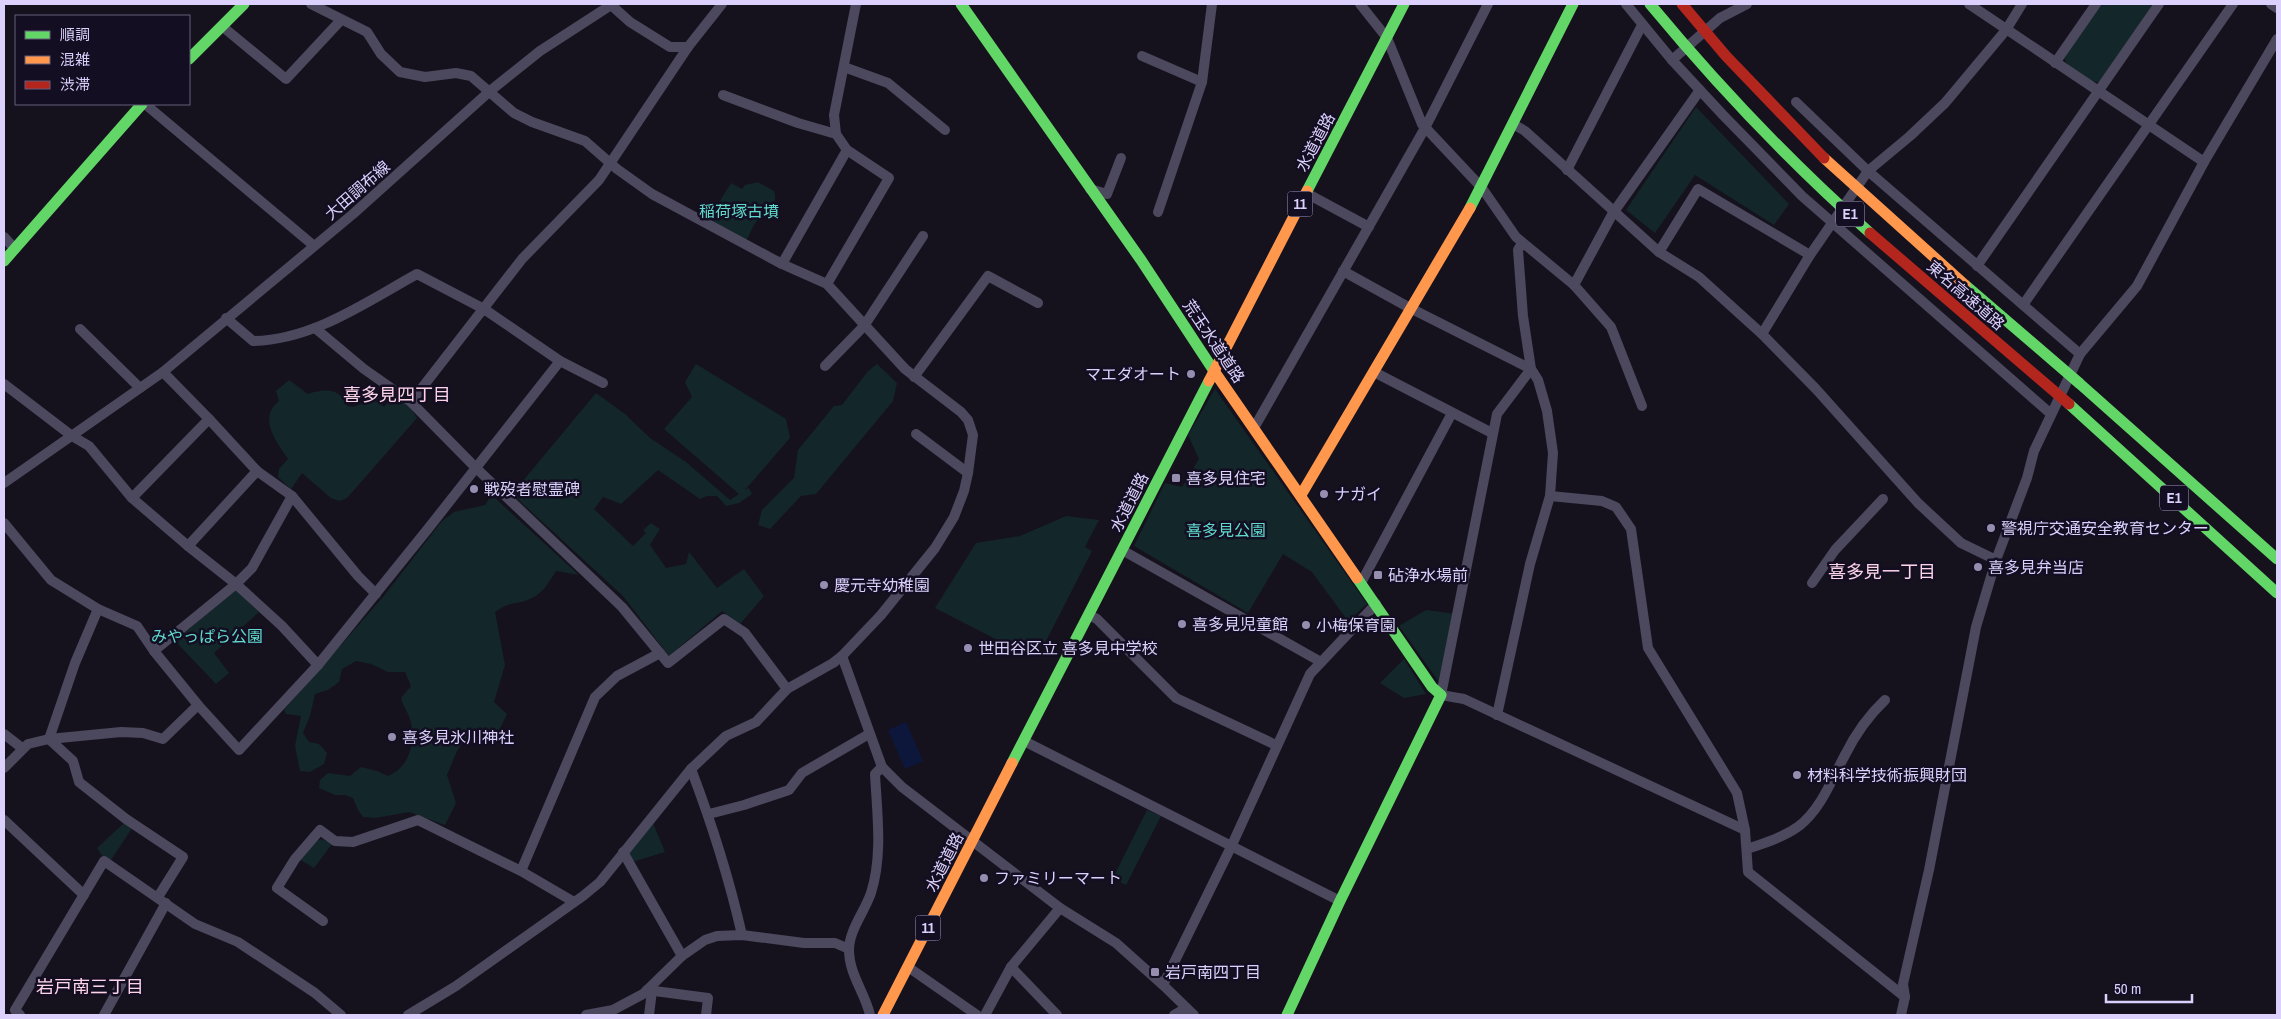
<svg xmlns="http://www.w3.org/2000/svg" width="2281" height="1019" viewBox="0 0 2281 1019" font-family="'Archivo Narrow','Noto Sans JP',sans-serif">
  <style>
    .green { fill: #132629 }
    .water { fill: #0c173b }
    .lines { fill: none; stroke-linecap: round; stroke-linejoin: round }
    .street { stroke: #4c485e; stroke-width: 10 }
    .fast { stroke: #63d668; stroke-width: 11 }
    .slow { stroke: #ff974d; stroke-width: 11 }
    .fast-bridge { stroke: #63d668; stroke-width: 11 }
    .slow-bridge { stroke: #ff974d; stroke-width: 11 }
    .jam-bridge { stroke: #b3261e; stroke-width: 11 }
    .poi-dot { fill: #978eaf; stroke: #140e22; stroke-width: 2 }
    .labels { text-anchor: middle; stroke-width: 5; stroke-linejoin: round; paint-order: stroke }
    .shield { fill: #140e22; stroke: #a096bb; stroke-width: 1 }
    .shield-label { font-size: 15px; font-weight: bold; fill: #dcd1fd }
    .street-label { font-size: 16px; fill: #dcd1fd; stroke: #140e22 }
    .park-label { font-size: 16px; fill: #60dacd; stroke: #140e22 }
    .poi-label { font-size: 16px; fill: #dcd1fd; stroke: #140e22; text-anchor: start }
    .neighbourhood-label { font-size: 18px; fill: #fdd3e8; stroke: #140e22 }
  </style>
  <rect width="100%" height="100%" fill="#16121d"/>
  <g class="green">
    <path d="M2101 4H2154L2099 82C2088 83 2067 69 2064 57Z"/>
    <polygon points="1696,107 1789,204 1774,225 1695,175 1655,233 1626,210"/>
    <path d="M758 182 774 191C779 207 766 209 758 219 753 225 750 234 746 241L708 220 731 183 742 189 745 185Z"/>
    <polygon points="696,364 786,419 790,438 745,490 749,488 752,494 739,503 726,506 717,496 707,496 700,499 658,470 621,504 603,497 594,509 633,546 646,533 643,530 651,523 660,529 650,545 666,568 686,564 689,552 717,588 744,569 764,596 740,624 722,611 669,656 623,596 512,494 596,393 625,414 650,438 686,462 730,500 739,494 664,429 692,397 685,382"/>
    <polygon points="877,364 897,383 893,401 816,494 801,496 770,529 758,525 762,510 794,478 798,450 834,406 842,405 868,371"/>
    <path d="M289 380 308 394C323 389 340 387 347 406L353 407 373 399 384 407 392 397 409 406 417 418 347 498 340 501 331 498 302 473 291 489 278 477 279 469 288 459C277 442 257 418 279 401L276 391Z"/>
    <polygon points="1215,389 1367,604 1348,621 1312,572 1283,554 1248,613 1134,546 1165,483 1182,487 1199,459 1188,435"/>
    <path d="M495 498 579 575 556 571C550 581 543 593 532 598 519 605 511 600 495 612L505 665 494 702 507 714 495 739 488 740 470 732 457 751 447 775 456 803 445 825 409 812 376 818 363 817 358 810 353 798 345 795H335L319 788 320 780 328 773 350 776 361 767 377 771 388 776C409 767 415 745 411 723 410 715 403 707 401 698L411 686 405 672H388L371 664 356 661 342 669 339 682 328 690 315 694 310 716 303 733 309 742 319 744 327 753 324 764 310 772 300 771 295 746 301 716 286 714 284 710 383 597 442 521 454 512 485 505 489 499Z"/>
    <polygon points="1066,516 1099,520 1085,547 1092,551 1043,647 1031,642 1015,649 935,608 976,543 1020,536"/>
    <polygon points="235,589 259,612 214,653 229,673 216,684 175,641"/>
    <polygon points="1426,610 1456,614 1439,682 1399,626"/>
    <polygon points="1404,659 1426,694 1404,698 1380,683"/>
    <polygon points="1147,810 1161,816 1126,885 1113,878"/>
    <polygon points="651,818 665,852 629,863 623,852"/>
    <polygon points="124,823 132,828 111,860 103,857 97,848"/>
    <polygon points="322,839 332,844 314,868 299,859 315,841"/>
  </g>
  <polygon class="water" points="906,722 923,761 905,769 888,730"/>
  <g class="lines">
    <g class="street">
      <polyline points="311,4 367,32 381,54 400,72 425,77 456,73 471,76 514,113 532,122 585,141 617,169 652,194 782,264 827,284 905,369 961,412 968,420 973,435 968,473 964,491 954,517 935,548 881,615 842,656 833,663 787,689 756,722 726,736 691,769 600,882 583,896 456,986 408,1015"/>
      <polyline points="610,4 630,22 670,47 688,47"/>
      <polyline points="1360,4 1387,38 1422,124 1482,188 1516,237 1574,285 1611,327 1642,406"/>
      <polyline points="1626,4 1672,60 1723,115 1802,196 2051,414"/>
      <polyline points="1969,4 2204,162"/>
      <polyline points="2271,4 2277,8"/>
      <polyline points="223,27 286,79 341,20"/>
      <polyline points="1142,56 1202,82 1158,212"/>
      <polyline points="1672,60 1720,18 1747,4"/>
      <polyline points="2055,63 2096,4"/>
      <polyline points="844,67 888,83 945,130"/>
      <polyline points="1202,82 1212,4"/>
      <polyline points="723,95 798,123 836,134 847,150 889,178 827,284"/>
      <polyline points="1796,102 1868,171 2080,354"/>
      <polyline points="145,104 313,245"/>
      <polyline points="1513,124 1525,131 1659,252 1699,277 1762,334 1816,389 1918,503 1961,543 1996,560"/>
      <polyline points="836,134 834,115 856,4"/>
      <polyline points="1567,170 1642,25"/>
      <polyline points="1090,189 1107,194 1121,158"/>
      <polyline points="1306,193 1369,227"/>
      <polyline points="4,237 15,249"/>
      <polyline points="1659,252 1698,189 1810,255"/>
      <polyline points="782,264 847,150"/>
      <polyline points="1977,266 2159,4"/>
      <polyline points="1343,271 1410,308 1531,369 1497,414 1441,695 1464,699 1745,830"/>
      <polyline points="1574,285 1613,213 1700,90"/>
      <polyline points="2023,305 2233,4"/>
      <path d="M226 318 253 341C313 340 366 302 417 274L484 309 560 361 603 383"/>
      <polyline points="315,328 364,369 411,402 475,467 622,607 668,663 724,619 745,633 787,689"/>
      <polyline points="80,329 140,388"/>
      <polyline points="1762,334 1810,255 1868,171 1910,136 1945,103 2006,30 2022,4"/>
      <polyline points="825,366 864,326 923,236"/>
      <polyline points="163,372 209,419 257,471 292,496 358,576 376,594"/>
      <polyline points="1374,372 1492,433"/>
      <polyline points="914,377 988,276 1038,303"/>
      <polyline points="4,384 72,436 89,446 132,498 188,546 236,584 282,626 318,665"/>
      <polyline points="411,402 522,259 599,180 688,47 722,4"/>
      <polyline points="1254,428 1425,128 1488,4"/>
      <polyline points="916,434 968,473"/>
      <polyline points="4,483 163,372 353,214 490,91 540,51 611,5"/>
      <polyline points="1550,496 1602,501 1616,507 1631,529 1648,648 1737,793 1745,830 1748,872 1905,997"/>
      <polyline points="132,498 209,419"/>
      <polyline points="4,523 51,580 98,609 137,626 154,651 198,705 239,750 318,665 427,530 560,361"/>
      <polyline points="188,546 257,471"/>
      <polyline points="1122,550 1321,662"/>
      <polyline points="1361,583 1452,413"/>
      <polyline points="1812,583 1835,550 1883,499"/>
      <polyline points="98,609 75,663 49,739 73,761 79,782 126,819 183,857 158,897"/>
      <polyline points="1089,615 1097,619 1176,698 1276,745"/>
      <polyline points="154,651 236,584 252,568 292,496"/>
      <polyline points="842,656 882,767 902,787 1060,908 1116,943 1163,985 1194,1015"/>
      <polyline points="1497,715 1530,564 1550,496 1553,453 1547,411 1538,380 1531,369 1523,316 1518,250 1522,243"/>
      <polyline points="4,734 22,748"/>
      <polyline points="1024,741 1340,901"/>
      <polyline points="4,768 28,744 49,739 121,732 143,733 163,739 198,705"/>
      <path d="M691 769C712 824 729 878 742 935"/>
      <polyline points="709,814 744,805 789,790 802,773 869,734"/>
      <polyline points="4,820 84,895"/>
      <path d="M1747 849C1765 843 1784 837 1799 826 1821 809 1832 779 1845 755 1855 735 1868 716 1885 700"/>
      <polyline points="623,852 682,956"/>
      <polyline points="521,871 595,697 617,676 660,653"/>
      <polyline points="323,921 277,888 295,859 320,830 335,841 353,842 418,820 521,871 574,902"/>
      <polyline points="908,967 977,1015"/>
      <polyline points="1011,967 1057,1015"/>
      <polyline points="1163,985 1231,847 1310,674 1376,604"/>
      <polyline points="647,990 708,998 706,1015"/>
      <polyline points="20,1015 15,1010 104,861 195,924 238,942 315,993 341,1015"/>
      <polyline points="104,1015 166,903"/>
      <polyline points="586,1015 613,1010 643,994 682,956 705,940 717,936 742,935 804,943 835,943 849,949"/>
      <polyline points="649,1015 652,991"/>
      <path d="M870 1015C865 993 849 974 849 950 849 930 865 911 871 893 883 855 877 813 875 774L882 767"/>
      <polyline points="985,1015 1011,967 1060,908"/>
      <polyline points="1174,1015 1186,1008"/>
      <polyline points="1901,1015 1905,997 1903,984 1929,870 1976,627 1996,560 2027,478 2034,451 2080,354 2137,286 2204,162 2277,39"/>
    </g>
    <g class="fast">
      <polyline points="961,4 1141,260 1214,371"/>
      <polyline points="189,59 244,4"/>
      <polyline points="1307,191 1404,4"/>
      <polyline points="1470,208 1573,4"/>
      <polyline points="4,261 142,104"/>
      <polyline points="2079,383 2277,559"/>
      <polyline points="2069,404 2277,593"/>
      <polyline points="1012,763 1209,381"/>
      <polyline points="1287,1015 1340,901 1441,695 1432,687 1357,578"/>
    </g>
    <g class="slow">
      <polyline points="1214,371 1357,578"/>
      <polyline points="1209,381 1307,191"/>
      <polyline points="1301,495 1470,208"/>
      <polyline points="883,1015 1012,763"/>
    </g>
    <g class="fast-bridge">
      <path d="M1650 4C1718 86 1790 162 1870 233"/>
      <polyline points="1965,285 2079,383"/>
    </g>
    <polyline class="slow-bridge" points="1824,158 1965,285"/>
    <g class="jam-bridge">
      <polyline points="1682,4 1726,56 1824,158"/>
      <polyline points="1870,233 2069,404"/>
    </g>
  </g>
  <g class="poi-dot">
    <circle cx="1191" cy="374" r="5"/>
    <rect x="1171" y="473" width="10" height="10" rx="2.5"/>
    <circle cx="474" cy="489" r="5"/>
    <circle cx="1324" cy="494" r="5"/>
    <circle cx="1991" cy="528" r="5"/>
    <circle cx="1978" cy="567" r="5"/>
    <rect x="1373" y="570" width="10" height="10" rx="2.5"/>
    <circle cx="824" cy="585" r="5"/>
    <circle cx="1182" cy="624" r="5"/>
    <circle cx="1306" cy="625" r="5"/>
    <circle cx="968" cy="648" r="5"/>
    <circle cx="392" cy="737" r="5"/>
    <circle cx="1797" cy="775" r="5"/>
    <circle cx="984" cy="878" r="5"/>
    <rect x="1150" y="967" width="10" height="10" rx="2.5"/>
  </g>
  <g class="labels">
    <g class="shield">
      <rect x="1287.5" y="191.5" width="25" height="25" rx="4"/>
      <rect x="1836" y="201.5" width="28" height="25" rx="4"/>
      <rect x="2160" y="485.5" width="28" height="25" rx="4"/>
      <rect x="915.5" y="915.5" width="25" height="25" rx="4"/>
    </g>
    <g class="shield-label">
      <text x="1300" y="209">11</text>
      <text x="1850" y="219">E1</text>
      <text x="2174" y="503">E1</text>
      <text x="928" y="933">11</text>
    </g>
    <g class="street-label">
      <text transform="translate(1315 142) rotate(-62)" y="6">水道道路</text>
      <text transform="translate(357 190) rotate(-41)" y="6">大田調布線</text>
      <text transform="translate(1966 295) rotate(41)" y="6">東名高速道路</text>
      <text transform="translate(1214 341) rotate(56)" y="6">荒玉水道道路</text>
      <text transform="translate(1129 502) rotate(-63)" y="6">水道道路</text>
      <text transform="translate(944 862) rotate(-63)" y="6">水道道路</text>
    </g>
    <g class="park-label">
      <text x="739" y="217">稲荷塚古墳</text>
      <text x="1226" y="536">喜多見公園</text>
      <text x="207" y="642">みやっぱら公園</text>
    </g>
    <g class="poi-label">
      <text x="1181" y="380" text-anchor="end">マエダオート</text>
      <text x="1186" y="484">喜多見住宅</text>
      <text x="484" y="495">戦歿者慰霊碑</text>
      <text x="1334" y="500">ナガイ</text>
      <text x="2001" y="534">警視庁交通安全教育センター</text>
      <text x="1988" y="573">喜多見弁当店</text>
      <text x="1388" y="581">砧浄水場前</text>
      <text x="834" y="591">慶元寺幼稚園</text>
      <text x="1192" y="630">喜多見児童館</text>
      <text x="1316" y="631">小梅保育園</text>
      <text x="978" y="654">世田谷区立 喜多見中学校</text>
      <text x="402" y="743">喜多見氷川神社</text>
      <text x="1807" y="781">材料科学技術振興財団</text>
      <text x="994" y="884">ファミリーマート</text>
      <text x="1165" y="978">岩戸南四丁目</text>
    </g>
    <g class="neighbourhood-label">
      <text x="397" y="401">喜多見四丁目</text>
      <text x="1882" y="578">喜多見一丁目</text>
      <text x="90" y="993">岩戸南三丁目</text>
    </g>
  </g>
  <rect width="2281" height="1019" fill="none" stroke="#dcd1fd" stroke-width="10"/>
  <rect x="15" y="15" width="175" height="90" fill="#140e22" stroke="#645c7a"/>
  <rect x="25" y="31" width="25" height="8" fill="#63d668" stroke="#645c7a"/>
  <text x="60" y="40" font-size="15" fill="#dcd1fd">順調</text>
  <rect x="25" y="56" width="25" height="8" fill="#ff974d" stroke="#645c7a"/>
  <text x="60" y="65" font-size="15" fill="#dcd1fd">混雑</text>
  <rect x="25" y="81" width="25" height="8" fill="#b3261e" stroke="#645c7a"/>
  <text x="60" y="90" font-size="15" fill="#dcd1fd">渋滞</text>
  <path d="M2106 994v8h86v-8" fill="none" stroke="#dcd1fd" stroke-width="2.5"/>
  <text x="2114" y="994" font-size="15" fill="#dcd1fd" stroke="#140e22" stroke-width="4" paint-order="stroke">50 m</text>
</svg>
